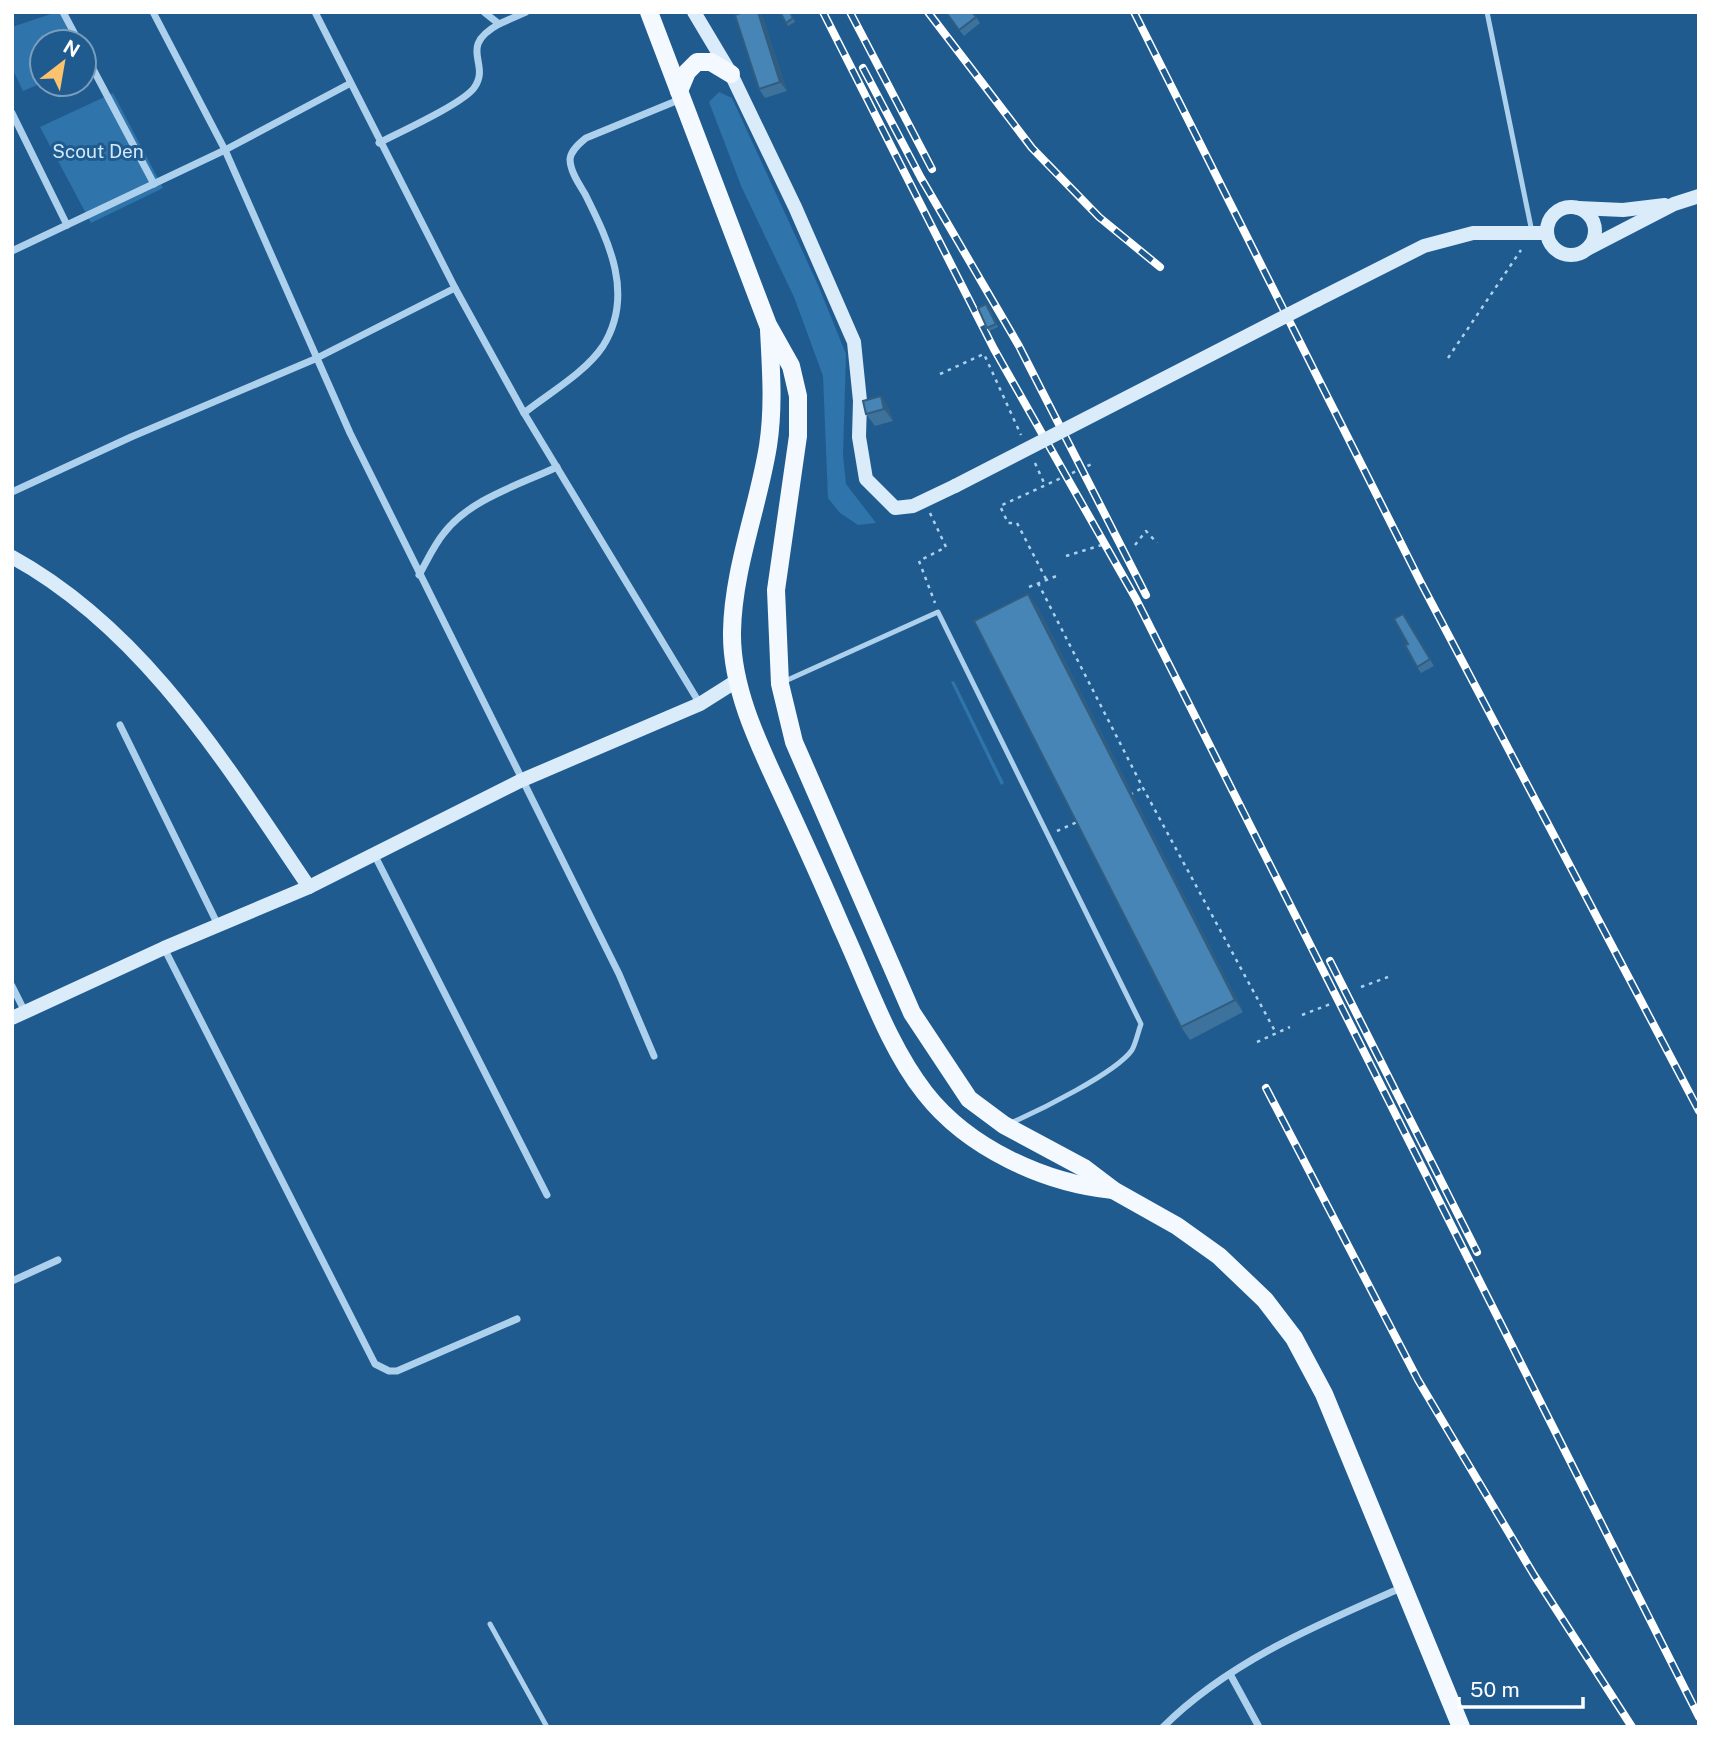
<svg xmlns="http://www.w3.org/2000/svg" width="1711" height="1739" viewBox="0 0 1711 1739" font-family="'Public Sans',sans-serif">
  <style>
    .green { fill: #2f74aa }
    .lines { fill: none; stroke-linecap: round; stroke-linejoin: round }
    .path { stroke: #add1ed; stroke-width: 2.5; stroke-dasharray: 3.5 5; stroke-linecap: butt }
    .lane { stroke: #add1ed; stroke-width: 5 }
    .street { stroke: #add1ed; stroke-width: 7 }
    .secondary { stroke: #daebf9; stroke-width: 14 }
    .primary { stroke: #f3f9ff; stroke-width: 18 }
    .rail-casing { stroke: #fff; stroke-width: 8 }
    .rail { stroke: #1f5b8f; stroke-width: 5; stroke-dasharray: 16; stroke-linecap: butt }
    .secondary-bridge { stroke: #daebf9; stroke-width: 14 }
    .wall { fill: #3d729d }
    .shaded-wall { fill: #325d7f }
    .building { fill: #4785b6; stroke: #325d7f; stroke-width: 2 }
    .labels { text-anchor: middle; stroke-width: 6; stroke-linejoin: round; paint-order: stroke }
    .park-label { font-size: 19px; fill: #d3e8f9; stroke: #1f5b8f }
  </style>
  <rect width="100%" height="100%" fill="#1f5b8f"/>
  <g class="green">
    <polygon points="57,12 62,12 75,42 42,42 42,83 23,91 12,68 12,27"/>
    <polygon points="719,92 732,98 818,285 846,354 843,455 846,484 876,523 858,525 840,513 828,498 823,376 794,297 742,188 709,102"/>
    <polygon points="113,93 163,188 91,223 40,127"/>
    <polygon points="954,681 1004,783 1001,785 951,682"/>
  </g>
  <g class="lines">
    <g class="path">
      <polyline points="1448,358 1521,250"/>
      <polyline points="940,374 984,354 1021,435"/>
      <polyline points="1035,463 1045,485"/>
      <polyline points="930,513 946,547 919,561 935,603"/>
      <polyline points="1135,545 1146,531 1157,543"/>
      <polyline points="1066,556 1102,545"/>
      <polyline points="1046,579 1017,523 1008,523 1000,506 1094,463"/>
      <polyline points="1038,583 1143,788 1276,1033"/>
      <polyline points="1029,587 1059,575"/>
      <polyline points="1130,795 1142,788"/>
      <polyline points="1057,831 1077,822"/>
      <polyline points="1361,987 1388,977"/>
      <polyline points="1302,1015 1333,1003"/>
      <polyline points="1257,1042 1290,1027"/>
    </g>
    <g class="lane">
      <polyline points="1487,12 1532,232"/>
      <path d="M783 682 938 612 1141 1024C1138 1032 1136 1043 1132 1050 1116 1073 1038 1111 1011 1123"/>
      <polyline points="490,1624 547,1727"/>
    </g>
    <g class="street">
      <polyline points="63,12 79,42"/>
      <polyline points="153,12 225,150 350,433 619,974 654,1056"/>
      <polyline points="315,12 455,288 524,413 700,704"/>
      <polyline points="484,12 499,24 526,12"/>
      <polyline points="84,52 154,184"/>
      <polyline points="12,113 67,225"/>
      <path d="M379 143C400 132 462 104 474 88 492 63 456 48 499 24"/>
      <polyline points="12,251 225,150 349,84"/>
      <path d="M524 413C549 393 585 373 603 346 635 295 609 242 585 194 579 184 570 171 570 159 571 150 580 143 586 138L681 99"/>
      <polyline points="12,492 131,437 315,359 455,288"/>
      <path d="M419 575C427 561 434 545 444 533 470 499 519 485 557 467"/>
      <polyline points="120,725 218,925"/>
      <polyline points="374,854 547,1195"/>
      <polyline points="164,948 375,1364 389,1371 397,1371 517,1319"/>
      <polyline points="12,986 25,1012"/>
      <polyline points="12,1281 58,1260"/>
      <polyline points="1230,1674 1259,1727"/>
      <path d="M1163 1727C1229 1661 1319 1624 1403 1587"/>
    </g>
    <g class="secondary">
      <polyline points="694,12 731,74 795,207 854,342 860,401 859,437 866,479 895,508 913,506 955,486"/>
      <circle cx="1571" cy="231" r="24"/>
      <polyline points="1578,208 1623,210 1665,205"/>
      <polyline points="1587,249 1674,204 1699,196"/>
      <polyline points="1317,300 1424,246 1473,233 1547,233"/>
      <path d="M12 557C145 630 226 765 309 887"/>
      <polyline points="12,1018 164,948 309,887 520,781 700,704 738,680"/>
    </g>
    <g class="primary">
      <polyline points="649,12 768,325 791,366 798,396 798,436 776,590 780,684 794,742 912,1013 969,1099 1004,1125 1084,1168 1113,1190 1177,1226 1219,1256 1265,1300 1294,1338 1324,1394 1461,1727"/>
      <polyline points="679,91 687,72 697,62 711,62 731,74"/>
      <path d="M769 330C771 369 774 407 768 446 758 508 733 569 732 632 731 691 762 751 786 803 805 844 824 886 842 928 867 982 888 1046 925 1093 968 1148 1044 1183 1113 1190"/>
    </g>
    <g class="rail-casing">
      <g id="rail">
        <polyline points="823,12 994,349 1136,599 1699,1717"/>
        <polyline points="850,12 932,169"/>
        <polyline points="928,12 1032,148 1099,217 1160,267"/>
        <polyline points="1134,12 1420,581 1699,1111"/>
        <polyline points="863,68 921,178 1019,346 1146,595"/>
        <polyline points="1330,961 1477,1252"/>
        <polyline points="1266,1088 1418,1380 1534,1575 1632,1727"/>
      </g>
    </g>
    <use href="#rail" class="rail"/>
    <polyline class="secondary-bridge" points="955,486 1317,300"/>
  </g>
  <g class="wall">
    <polygon points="744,12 759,12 763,18 787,91 765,98 759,89"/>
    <polygon points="791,12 795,22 788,26 786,23"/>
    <polygon points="945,12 976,17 980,23 964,36"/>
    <polygon points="989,307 998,327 989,331 987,328"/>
    <polygon points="881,396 889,409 893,421 875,426 866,414"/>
    <polygon points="1037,606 1243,1012 1190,1040 1181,1027"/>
    <polygon points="1403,614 1434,666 1421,673 1417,667 1408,644"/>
  </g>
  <g class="shaded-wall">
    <polygon points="758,12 759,12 763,18 787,91 780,82"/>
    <polygon points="881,396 889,409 893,421 884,409"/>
    <polygon points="1028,594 1037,606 1243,1012 1235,1000"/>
  </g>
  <g class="building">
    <polygon points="744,12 758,12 780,82 759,89 735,15"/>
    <polygon points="780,12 790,12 793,18 786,23"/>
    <polygon points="946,12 972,12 976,17 959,30"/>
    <polygon points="986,304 996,324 987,328 978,308"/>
    <polygon points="881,396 884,409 866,414 863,401"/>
    <polygon points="1028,594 1235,1000 1181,1027 974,621"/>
    <polygon points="1403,614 1430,659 1417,667 1405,645 1408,644 1394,619"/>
  </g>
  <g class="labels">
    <g class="park-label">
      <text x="98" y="158">Scout Den</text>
    </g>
  </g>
  <rect width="1711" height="1739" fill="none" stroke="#ffffff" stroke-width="28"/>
  <g transform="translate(63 63) rotate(31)"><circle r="33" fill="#1f5b8f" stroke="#799dbc" stroke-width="2"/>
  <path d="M0-5L12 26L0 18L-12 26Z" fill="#fbc36d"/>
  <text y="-10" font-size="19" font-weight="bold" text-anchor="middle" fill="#ffffff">N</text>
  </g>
  <path d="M1459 1697v10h124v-10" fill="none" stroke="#ffffff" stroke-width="3.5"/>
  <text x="1470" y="1697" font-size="21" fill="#ffffff" stroke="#1f5b8f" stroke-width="5" paint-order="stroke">50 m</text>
</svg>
